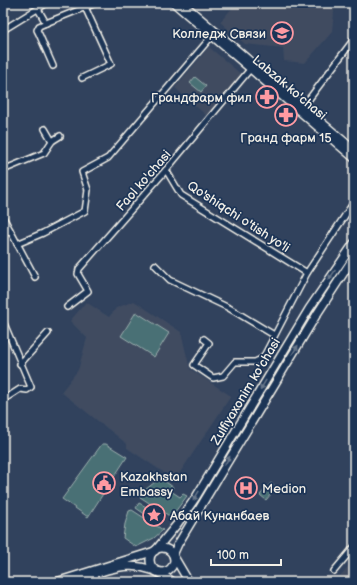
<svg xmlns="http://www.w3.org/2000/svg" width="357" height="585" viewBox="0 0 357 585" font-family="'Balsamiq Sans',sans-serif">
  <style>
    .built { fill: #3f4b61 }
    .green { fill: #487075; stroke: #9eb0ae }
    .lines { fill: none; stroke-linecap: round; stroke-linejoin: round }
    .street-casing { stroke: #f4f1e8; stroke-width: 8 }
    .secondary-casing { stroke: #f4f1e8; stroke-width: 10 }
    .street { stroke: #1d3557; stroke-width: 5 }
    .secondary { stroke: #1d3557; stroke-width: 7 }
    .oneway { fill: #68778a }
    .labels { text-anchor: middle; stroke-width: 3.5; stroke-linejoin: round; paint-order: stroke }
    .poi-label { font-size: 13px; fill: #f4f1e8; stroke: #1d3557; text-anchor: start }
    .street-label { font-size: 13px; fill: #f4f1e8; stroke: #1d3557 }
  </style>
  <rect width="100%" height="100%" fill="#31425d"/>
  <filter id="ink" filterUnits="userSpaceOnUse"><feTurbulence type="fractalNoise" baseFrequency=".025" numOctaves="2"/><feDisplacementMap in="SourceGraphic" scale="8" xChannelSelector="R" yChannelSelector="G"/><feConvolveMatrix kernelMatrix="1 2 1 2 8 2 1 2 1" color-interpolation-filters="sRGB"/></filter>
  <g filter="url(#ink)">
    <g class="built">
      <polygon points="227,3 335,3 332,32 305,63 284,61 283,48 245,44 220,22 233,7"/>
      <polygon points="209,47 242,75 208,117 175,88"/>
      <polygon points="134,301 181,332 190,369 231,396 175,480 127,448 127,444 61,392 78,370 87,338 70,321 86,302 109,317 116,308"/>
      <polygon points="354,560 354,582 345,582 339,577"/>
    </g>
    <g class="green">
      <polygon points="195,77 206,86 201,92 190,83"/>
      <polygon points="136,312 169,333 154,357 121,336"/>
      <polygon points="102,444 106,444 127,457 88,517 62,499"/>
      <polygon points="160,478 173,487 171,491 180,497 183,494 187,496 171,517 140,497 140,494"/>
      <polygon points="271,483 276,488 266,500 260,495"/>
      <polygon points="139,503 150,509 146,515 136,508"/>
      <polygon points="132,510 163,530 154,538 136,547 123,538 125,524 129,511"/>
    </g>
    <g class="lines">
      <g class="street-casing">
        <g id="street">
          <polyline points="38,9 46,23 39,26 37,30 39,34 53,66"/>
          <polyline points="46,23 96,3"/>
          <polyline points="3,30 47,3"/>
          <polyline points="82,78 111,64 85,7"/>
          <polyline points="303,107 354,39"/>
          <polyline points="45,129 52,141"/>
          <polyline points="3,170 44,153 52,141 60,136"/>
          <polyline points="166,170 181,195 307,273"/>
          <polyline points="3,217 35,277"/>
          <polyline points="3,235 10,230"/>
          <polyline points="17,244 43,233 85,211 88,190 82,172 108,158 212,36"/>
          <polyline points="155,265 170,280 229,308 274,335"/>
          <polyline points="67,307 88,291 78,274 79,269 166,170 252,67"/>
          <polyline points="3,321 31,387 27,390 20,389 3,400"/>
          <polyline points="204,339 209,343 194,365 213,378 223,376 235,362 255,362 263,358 307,273 354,202"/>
          <polyline points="20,364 48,333"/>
          <polyline points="334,571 354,547"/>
        </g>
      </g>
      <g class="secondary-casing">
        <g id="secondary">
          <polyline points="174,3 354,158"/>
          <polyline points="182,3 354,150"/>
          <circle cx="162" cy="560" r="12"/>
          <polyline points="56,582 155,551 178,523 196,497 309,309 354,243"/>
          <path d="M72 582C110 569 137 554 173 582"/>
          <polyline points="189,582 173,555 178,544 317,314 354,257"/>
        </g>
      </g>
      <use href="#street" class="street"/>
      <use href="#secondary" class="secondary"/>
    </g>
    <defs><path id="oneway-solid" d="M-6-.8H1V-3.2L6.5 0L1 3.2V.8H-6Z"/></defs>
    <g class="oneway">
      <use href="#oneway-solid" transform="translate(332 275) rotate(124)"/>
      <use href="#oneway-solid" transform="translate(295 350) rotate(-58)"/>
      <use href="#oneway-solid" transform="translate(263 385) rotate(121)"/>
      <use href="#oneway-solid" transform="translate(227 461) rotate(-59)"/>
      <use href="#oneway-solid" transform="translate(196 496) rotate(122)"/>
    </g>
  </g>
  <defs>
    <g id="university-ring" transform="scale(1.15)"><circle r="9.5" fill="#1d3557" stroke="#ff9aa2" stroke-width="1.5"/><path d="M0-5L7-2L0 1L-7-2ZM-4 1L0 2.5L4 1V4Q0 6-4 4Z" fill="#ff9aa2"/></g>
    <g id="pharmacy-ring" transform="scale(1.15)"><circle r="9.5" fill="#1d3557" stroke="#ff9aa2" stroke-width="1.5"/><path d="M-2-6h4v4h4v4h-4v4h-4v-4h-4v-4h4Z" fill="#ff9aa2"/></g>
    <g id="civic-ring" transform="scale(1.15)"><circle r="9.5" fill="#1d3557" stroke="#ff9aa2" stroke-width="1.5"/><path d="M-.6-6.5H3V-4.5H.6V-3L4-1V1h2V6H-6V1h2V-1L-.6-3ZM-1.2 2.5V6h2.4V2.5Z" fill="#ff9aa2"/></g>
    <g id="hospital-ring" transform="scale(1.15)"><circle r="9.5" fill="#1d3557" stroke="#ff9aa2" stroke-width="1.5"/><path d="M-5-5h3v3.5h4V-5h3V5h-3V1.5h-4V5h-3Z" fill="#ff9aa2"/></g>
    <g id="sight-ring" transform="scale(1.15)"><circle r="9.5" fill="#1d3557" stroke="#ff9aa2" stroke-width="1.5"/><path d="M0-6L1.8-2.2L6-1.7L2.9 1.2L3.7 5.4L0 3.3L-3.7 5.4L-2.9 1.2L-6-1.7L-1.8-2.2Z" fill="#ff9aa2"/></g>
  </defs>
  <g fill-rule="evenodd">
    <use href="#university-ring" x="282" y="33"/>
    <use href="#pharmacy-ring" x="267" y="97"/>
    <use href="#pharmacy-ring" x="286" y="115"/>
    <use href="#civic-ring" x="104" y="483"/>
    <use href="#hospital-ring" x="246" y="488"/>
    <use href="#sight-ring" x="154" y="515"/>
  </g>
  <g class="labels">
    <g class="poi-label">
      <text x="266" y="38" text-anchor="end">Колледж Связи</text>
      <text x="252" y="102" text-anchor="end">Грандфарм фил</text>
      <text x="286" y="142" text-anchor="middle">Гранд фарм 15</text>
      <text x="120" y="481">Kazakhstan<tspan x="120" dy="15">Embassy</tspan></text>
      <text x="262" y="493">Medion</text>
      <text x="170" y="520">Абай Кунанбаев</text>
    </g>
    <g class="street-label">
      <text transform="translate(290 87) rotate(40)" y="5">Labzak ko'chasi</text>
      <text transform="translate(143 180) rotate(-49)" y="5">Faol ko'chasi</text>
      <text transform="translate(239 216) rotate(33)" y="5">Qo'shiqchi o'tish yo'li</text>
      <text transform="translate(245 391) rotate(-59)" y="5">Zulfiyaxonim ko'chasi</text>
    </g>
  </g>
  <rect width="357" height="585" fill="none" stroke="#1d3557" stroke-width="16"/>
  <rect x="8" y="8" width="341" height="569" fill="none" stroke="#f4f1e8" stroke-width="1.5" filter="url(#ink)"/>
  <path d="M211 559v6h70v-6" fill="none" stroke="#f4f1e8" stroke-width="2"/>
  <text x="217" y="559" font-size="12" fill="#f4f1e8" stroke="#1d3557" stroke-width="3" paint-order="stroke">100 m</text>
</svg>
